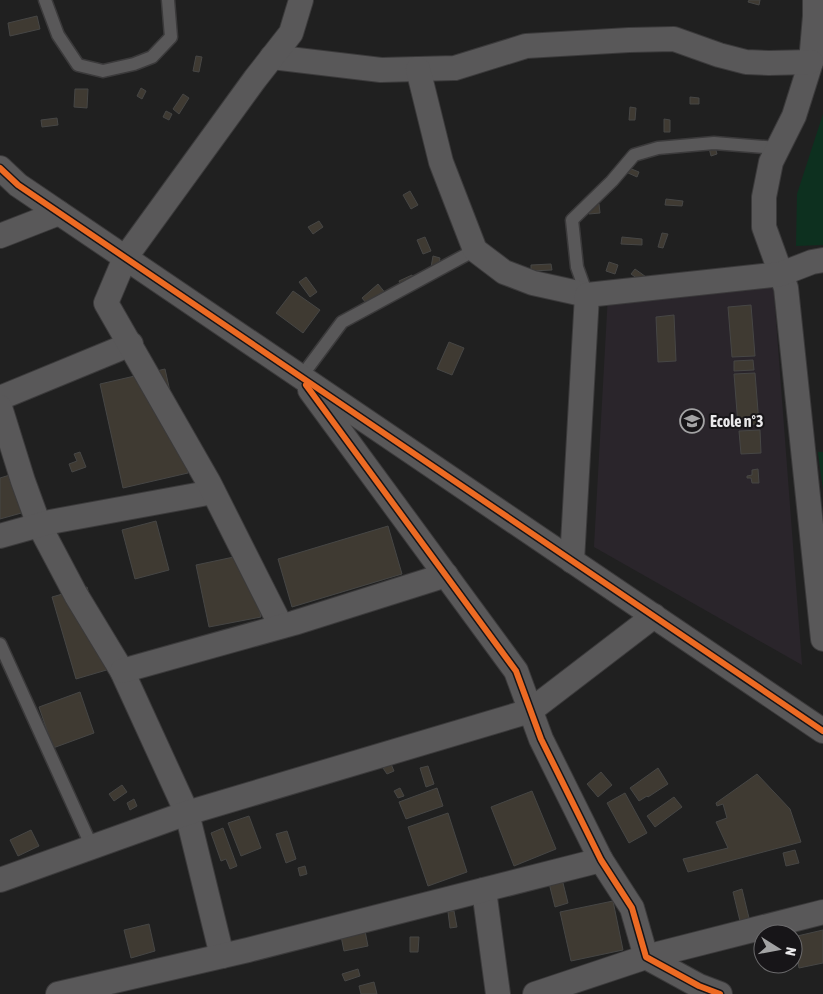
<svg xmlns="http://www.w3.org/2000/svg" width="823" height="994" viewBox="0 0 823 994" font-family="'Asap Condensed',sans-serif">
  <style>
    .built { fill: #2a252b }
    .green { fill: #0d301f }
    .building { fill: #3f3a32; stroke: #464645 }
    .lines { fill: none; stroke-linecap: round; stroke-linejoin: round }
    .lane-casing { stroke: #3b3a3b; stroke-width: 15 }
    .street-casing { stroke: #3b3a3b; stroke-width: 26 }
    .lane { stroke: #595859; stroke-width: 12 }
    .street { stroke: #595859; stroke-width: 24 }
    .cycleway-casing { stroke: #171518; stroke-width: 9 }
    .cycleway { stroke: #ed6a23; stroke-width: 6 }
    .labels { text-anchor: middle; stroke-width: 4; stroke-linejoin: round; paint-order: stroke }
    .poi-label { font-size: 16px; font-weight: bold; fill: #eae9eb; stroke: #171518; text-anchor: start }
  </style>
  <rect width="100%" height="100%" fill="#202020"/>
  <polygon class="built" points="773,281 802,665 594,547 608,295"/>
  <g class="green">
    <polygon points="823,114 823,245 796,246 797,194"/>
    <polygon points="818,452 823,452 823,490"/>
  </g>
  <g class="building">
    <polygon points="749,0 760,0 759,5 748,2"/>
    <polygon points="37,16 40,29 10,36 8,23"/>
    <polygon points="196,56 202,57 199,72 193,71"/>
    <polygon points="141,88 146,91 142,99 137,96"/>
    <polygon points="75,89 88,89 87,108 74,107"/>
    <polygon points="183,94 189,98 179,114 173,109"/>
    <polygon points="690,97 699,98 699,104 690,104"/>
    <polygon points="630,107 636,108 635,120 629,120"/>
    <polygon points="166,111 172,114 169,120 163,117"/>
    <polygon points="57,118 58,125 42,127 41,120"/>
    <polygon points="664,119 670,120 670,132 664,132"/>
    <polygon points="714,143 717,154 711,156 708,144"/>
    <polygon points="619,164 639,172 637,177 617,168"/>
    <polygon points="410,191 418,205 411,209 403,195"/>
    <polygon points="666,199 683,201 682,206 665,205"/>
    <polygon points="599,204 600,213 589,214 588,205"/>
    <polygon points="319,221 323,227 313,234 308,227"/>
    <polygon points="662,233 668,234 663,248 658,247"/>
    <polygon points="425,237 431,251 423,254 417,240"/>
    <polygon points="622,237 642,239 642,245 621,244"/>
    <polygon points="433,256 440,258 437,275 430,273"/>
    <polygon points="609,262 618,265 615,274 606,271"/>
    <polygon points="551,264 552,270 531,271 531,265"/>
    <polygon points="635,269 649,279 645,284 631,274"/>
    <polygon points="412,275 415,280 401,286 399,281"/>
    <polygon points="306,277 317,292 310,297 299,282"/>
    <polygon points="378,284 387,295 371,309 362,298"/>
    <polygon points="293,291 320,310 303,333 276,313"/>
    <polygon points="751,305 755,356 732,357 728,307"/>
    <polygon points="674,315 676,361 658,362 656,317"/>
    <polygon points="449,342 464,348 452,375 437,369"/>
    <polygon points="753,360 754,370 734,371 734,361"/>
    <polygon points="165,369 188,473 123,488 100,384"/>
    <polygon points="755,373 759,424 738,425 734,374"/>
    <polygon points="760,430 761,453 741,454 739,431"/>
    <polygon points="80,452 86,467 72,472 69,464 77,461 74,454"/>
    <polygon points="758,469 759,483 752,483 751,478 747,478 747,476 752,475 752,470"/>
    <polygon points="13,474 25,512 0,519 0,478"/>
    <polygon points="156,521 169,570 135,579 122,530"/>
    <polygon points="388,526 402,574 292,607 278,559"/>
    <polygon points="248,554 261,617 209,627 196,565"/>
    <polygon points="87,587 110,669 76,679 52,597"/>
    <polygon points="80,692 94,733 53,748 39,707"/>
    <polygon points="391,764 394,771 387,774 383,768"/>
    <polygon points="428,766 434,784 426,787 420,768"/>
    <polygon points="658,768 668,784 648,797 647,796 639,801 630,788"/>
    <polygon points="601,772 612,785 598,797 587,784"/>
    <polygon points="757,774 790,809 801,842 688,872 683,859 728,848 716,822 727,818 723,804 717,806 716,803"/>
    <polygon points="122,785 127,792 114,801 109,794"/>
    <polygon points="400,788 404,796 398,798 394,791"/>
    <polygon points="437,788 443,806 406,819 399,802"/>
    <polygon points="532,791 556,849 514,866 491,807"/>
    <polygon points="625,793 647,833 629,843 607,803"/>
    <polygon points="674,797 682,807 655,827 647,816"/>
    <polygon points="134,799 137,806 130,810 127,803"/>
    <polygon points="448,813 467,872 428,886 408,827"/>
    <polygon points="249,816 261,848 241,856 228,823"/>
    <polygon points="223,828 237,866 230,869 226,859 221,861 211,833"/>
    <polygon points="31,830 39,846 18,856 10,840"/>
    <polygon points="287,831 296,859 286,863 276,834"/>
    <polygon points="795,850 799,863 786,866 783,853"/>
    <polygon points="305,866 307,874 300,876 298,868"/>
    <polygon points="561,875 568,903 555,907 548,879"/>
    <polygon points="742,889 749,918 740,921 733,892"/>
    <polygon points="613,901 623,950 571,961 560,912"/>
    <polygon points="454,911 457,927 450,928 448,912"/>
    <polygon points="149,924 155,951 131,958 124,930"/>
    <polygon points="364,926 368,946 344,951 340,931"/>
    <polygon points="823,930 823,963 799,968 793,937"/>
    <polygon points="410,937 419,937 418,952 410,952"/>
    <polygon points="358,969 360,976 345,981 342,974"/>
    <polygon points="374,982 377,994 361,994 359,986"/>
  </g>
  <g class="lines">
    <g class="lane-casing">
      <g id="lane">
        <polyline points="45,0 58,35 78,65 103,71 134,64 152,57 171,37 168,0"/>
        <polyline points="587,295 577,267 572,220 612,181 634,155 658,148 714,143 778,148"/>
        <polyline points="301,377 342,322 475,250"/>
        <polyline points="0,644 92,847"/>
      </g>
    </g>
    <g class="street-casing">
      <g id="street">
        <polyline points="815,0 815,16 811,62 794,116 771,162 764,197 764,227 786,288 823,639"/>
        <polyline points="272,57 381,70 455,68 526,46 629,40 674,39 719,55 746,62 769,63 811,62"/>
        <polyline points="418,69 441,162 475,250 504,272 533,283 587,295"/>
        <polyline points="0,168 18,185 823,731"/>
        <polyline points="0,236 59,213"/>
        <polyline points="310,390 516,671 541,739 601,860 632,908 646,957 699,986 720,994"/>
        <polyline points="0,398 131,344"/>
        <polyline points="0,407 23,481 39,525 76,595 122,671 187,813 222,956"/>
        <polyline points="0,536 50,522 213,492"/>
        <polyline points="572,561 587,295 781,274 812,262 823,260"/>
        <polyline points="281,626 209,483 106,303 125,258 255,79 291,33 301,0"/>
        <polyline points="122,671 294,623 446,575"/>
        <polyline points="0,880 187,813 530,711 654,616"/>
        <polyline points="484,890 498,994"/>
        <polyline points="58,994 248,950 601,860"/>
        <polyline points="535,994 646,957 823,912"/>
      </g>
    </g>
    <use href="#lane" class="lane"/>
    <use href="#street" class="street"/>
    <g class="cycleway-casing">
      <g id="cycleway">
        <polyline points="0,168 18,185 823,731"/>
        <polyline points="306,385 516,671 541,739 601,860 632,908 646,957 699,986 720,994"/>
      </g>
    </g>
    <use href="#cycleway" class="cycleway"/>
  </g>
  <defs>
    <g id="school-ring" transform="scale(1.25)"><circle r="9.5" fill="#171518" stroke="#a3a3a4" stroke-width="1.5"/><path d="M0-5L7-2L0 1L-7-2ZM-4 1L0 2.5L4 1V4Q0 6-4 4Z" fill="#a3a3a4"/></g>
  </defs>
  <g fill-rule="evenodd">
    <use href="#school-ring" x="692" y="421"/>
  </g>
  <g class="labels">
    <g class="poi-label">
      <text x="710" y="427">Ecole n°3</text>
    </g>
  </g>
  <g transform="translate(778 949) rotate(101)"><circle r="24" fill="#171518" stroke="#6b6a6c"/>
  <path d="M0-4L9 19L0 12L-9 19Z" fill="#a3a3a4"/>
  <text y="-8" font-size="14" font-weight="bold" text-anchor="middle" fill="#eae9eb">N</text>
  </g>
</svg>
